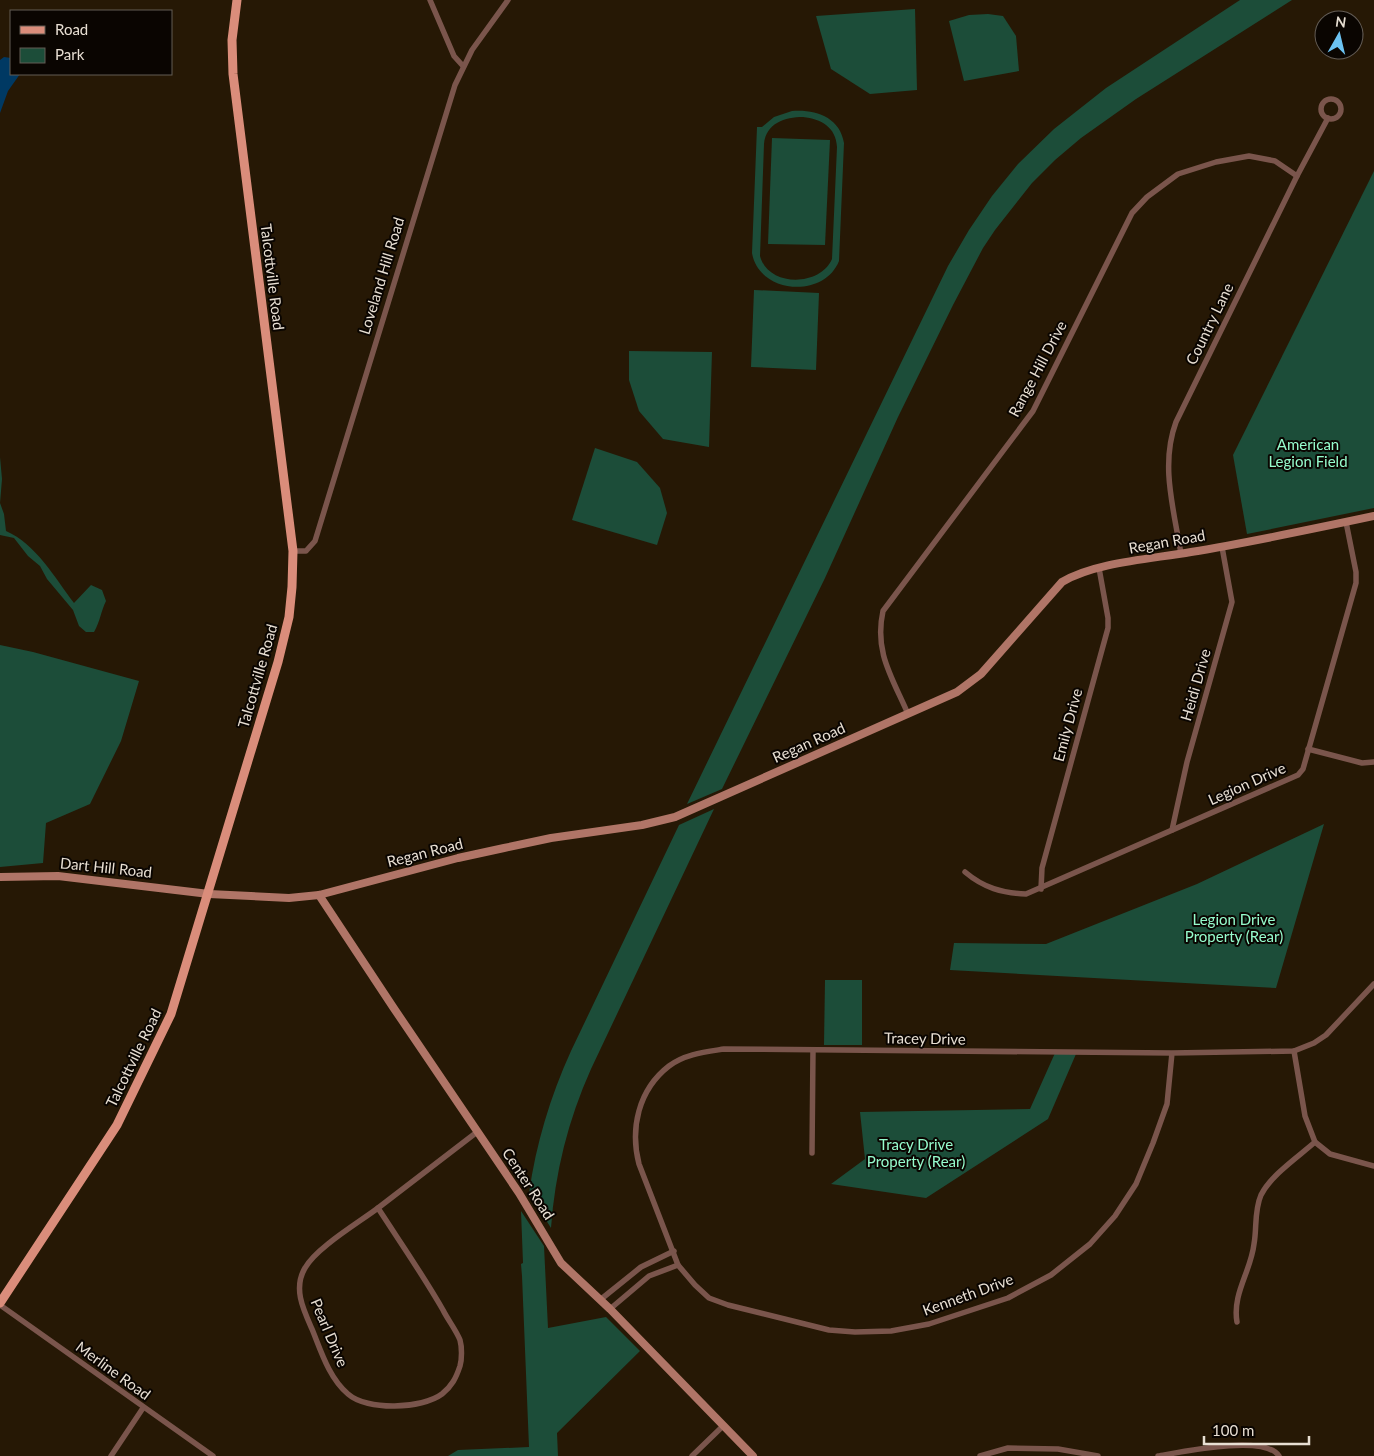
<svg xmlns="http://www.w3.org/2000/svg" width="1374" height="1456" viewBox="0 0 1374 1456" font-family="Lato,sans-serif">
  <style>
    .green { fill: #1c4d39; fill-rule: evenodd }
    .water { fill: #003963 }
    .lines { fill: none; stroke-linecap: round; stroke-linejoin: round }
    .street { stroke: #7a554c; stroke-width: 5.5 }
    .secondary { stroke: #b07567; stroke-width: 8 }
    .primary { stroke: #da8d7b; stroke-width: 9 }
    .labels { text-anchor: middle; stroke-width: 4; stroke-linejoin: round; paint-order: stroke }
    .street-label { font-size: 15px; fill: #e8dfd3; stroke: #0a0501 }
    .park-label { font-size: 15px; fill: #96fccd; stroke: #0a0501 }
  </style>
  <rect width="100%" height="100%" fill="#261805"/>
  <g class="green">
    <polygon points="1240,0 1292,0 1136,99 1081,138 1055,160 1032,183 995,230 983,248 953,305 898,417 825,578 722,789 687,804 948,266 969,230 992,196 1018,164 1054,129 1106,88"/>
    <polygon points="915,9 917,90 870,94 831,69 816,16"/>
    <polygon points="988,14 1003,16 1016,36 1019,71 964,81 949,21 969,15"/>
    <path d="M792 111C815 109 840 117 844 143L839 261C824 299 759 294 752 253L757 127H762L774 117ZM803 117C821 119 836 127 837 147L832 259C820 287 768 287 760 256L764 144C766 123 785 117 803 117Z"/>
    <polygon points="772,138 830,140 825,245 768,244"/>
    <polygon points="1374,171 1374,508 1247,534 1233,455"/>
    <polygon points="754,290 819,293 816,370 751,367"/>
    <polygon points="629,351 712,352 709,447 663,439 639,411 629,380"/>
    <polygon points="595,448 637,462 660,488 667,513 657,545 572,520"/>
    <path d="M0 457 2 479 0 503 4 514 6 531C36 544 55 578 74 603L91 585 102 590 106 601C101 611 100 622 94 632H86L79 626 73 610 47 579 40 566 28 556 14 538 0 535Z"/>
    <polygon points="0,645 33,652 139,681 121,741 90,804 46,823 43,863 0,867"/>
    <path d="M714 809 591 1069C568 1120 555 1173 551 1228L529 1193C536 1144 550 1097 571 1051L679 825Z"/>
    <polygon points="1324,824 1276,988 950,970 954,943 1046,944 1197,884"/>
    <polygon points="825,980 862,980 862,1045 824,1045"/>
    <polygon points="1055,1053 1076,1054 1048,1119 926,1198 831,1184 865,1159 860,1112 1030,1109"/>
    <polygon points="521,1211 544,1246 548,1328 606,1317 640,1351 557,1433 558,1456 448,1456 458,1450 529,1447 522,1276 521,1264 523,1263"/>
  </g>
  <polygon class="water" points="4,57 11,58 11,74 20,74 8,91 0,113 0,60"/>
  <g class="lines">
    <g class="street">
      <polyline points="430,0 454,56 463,66"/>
      <circle cx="1331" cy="109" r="10"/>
      <polyline points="293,551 306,551 315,541 455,85 472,50 508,0"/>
      <path d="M1181 554C1174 510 1160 465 1176 422L1297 176 1328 118"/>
      <path d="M908 714C892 677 874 652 883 611L1033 411 1132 213 1147 197 1178 174 1216 162 1249 156 1275 161 1297 176"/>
      <polyline points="1308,749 1362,763 1374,762"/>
      <polyline points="1172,830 1187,762 1232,602 1222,547"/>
      <path d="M965 872C984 888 1002 893 1026 894L1298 775 1303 769 1356 583V572L1346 522"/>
      <polyline points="1041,889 1042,868 1108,628 1108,618 1099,568"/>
      <polyline points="1294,1051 1305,1116 1315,1142 1330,1154 1374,1166"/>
      <path d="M1172 1053 1167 1104 1153 1143 1136 1184 1115 1216 1090 1244 1051 1275 1008 1298 929 1324 891 1331 855 1332 829 1330 728 1305 709 1298 695 1285 678 1265 639 1164C630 1129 638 1090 669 1066 685 1054 705 1052 724 1049L1172 1053 1294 1051 1314 1043 1326 1035 1374 984"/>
      <polyline points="812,1153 813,1050"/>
      <path d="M378 1208C400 1242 423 1275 443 1310 448 1320 456 1330 460 1340 462 1347 462 1359 460 1366 456 1378 452 1386 442 1394 422 1409 367 1411 348 1394 329 1378 321 1351 312 1329 303 1309 293 1288 305 1268 316 1248 358 1223 378 1208Z"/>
      <polyline points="378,1208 477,1132"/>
      <polyline points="600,1300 641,1267 674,1251"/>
      <polyline points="0,1305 213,1456"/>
      <polyline points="610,1309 649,1276 678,1265"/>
      <path d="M1237 1322C1232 1294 1251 1271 1254 1244 1257 1228 1254 1211 1261 1195 1271 1175 1298 1157 1315 1142"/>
      <polyline points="111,1456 143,1408"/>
      <polyline points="692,1456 723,1426"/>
      <polyline points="980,1456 1008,1448 1058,1449 1098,1456"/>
      <path d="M1158 1456C1181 1452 1265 1434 1279 1456"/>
    </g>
    <g class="secondary">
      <path d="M0 877 58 876 209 894 289 898 319 895 458 858 504 848 551 838 642 825 675 817 957 692 981 674 1062 582C1096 562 1152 559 1191 552 1252 542 1313 529 1374 516"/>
      <polyline points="319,895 393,1007 519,1193 561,1263 610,1309 753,1456"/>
    </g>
    <polyline class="primary" points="0,1303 117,1125 171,1014 278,662 289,617 292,587 293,551 233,74 232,40 237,0"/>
  </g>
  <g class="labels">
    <g class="street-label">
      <text transform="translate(382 276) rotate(-73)" y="5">Loveland Hill Road</text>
      <text transform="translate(272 277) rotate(83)" y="5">Talcottville Road</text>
      <text transform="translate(1210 324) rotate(-64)" y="5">Country Lane</text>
      <text transform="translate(1038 369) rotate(-62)" y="5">Range Hill Drive</text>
      <text transform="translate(1167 542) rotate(-10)" y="5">Regan Road</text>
      <text transform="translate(258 676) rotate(-74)" y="5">Talcottville Road</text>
      <text transform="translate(1196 685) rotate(-74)" y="5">Heidi Drive</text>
      <text transform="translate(1068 725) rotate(-75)" y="5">Emily Drive</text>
      <text transform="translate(809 743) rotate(-24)" y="5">Regan Road</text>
      <text transform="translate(1247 784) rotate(-24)" y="5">Legion Drive</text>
      <text transform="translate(425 853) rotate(-14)" y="5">Regan Road</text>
      <text transform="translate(106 868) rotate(6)" y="5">Dart Hill Road</text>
      <text transform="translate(925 1039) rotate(1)" y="5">Tracey Drive</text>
      <text transform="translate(134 1058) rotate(-64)" y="5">Talcottville Road</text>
      <text transform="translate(528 1184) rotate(57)" y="5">Center Road</text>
      <text transform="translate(968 1295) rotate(-20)" y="5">Kenneth Drive</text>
      <text transform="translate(329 1333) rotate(67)" y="5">Pearl Drive</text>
      <text transform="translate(113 1371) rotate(36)" y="5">Merline Road</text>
    </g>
    <g class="park-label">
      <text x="1308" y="450">American<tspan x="1308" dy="17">Legion Field</tspan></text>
      <text x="1234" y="925">Legion Drive<tspan x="1234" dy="17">Property (Rear)</tspan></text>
      <text x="916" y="1150">Tracy Drive<tspan x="916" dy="17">Property (Rear)</tspan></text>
    </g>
  </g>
  <rect x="10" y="10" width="162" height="65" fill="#0a0501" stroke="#635c55"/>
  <rect x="20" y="26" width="25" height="8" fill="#da8d7b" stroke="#635c55"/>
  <text x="55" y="35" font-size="15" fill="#e8dfd3">Road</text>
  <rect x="20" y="48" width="25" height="15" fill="#1c4d39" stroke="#635c55"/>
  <text x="55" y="60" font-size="15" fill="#e8dfd3">Park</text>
  <g transform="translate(1339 35) rotate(8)"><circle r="24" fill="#0a0501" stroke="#635c55"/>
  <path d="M0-4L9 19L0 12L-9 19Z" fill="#6cc3f2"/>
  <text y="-8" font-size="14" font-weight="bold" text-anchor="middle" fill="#e8dfd3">N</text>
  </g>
  <path d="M1204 1436v8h105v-8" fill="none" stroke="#e8dfd3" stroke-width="2.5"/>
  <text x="1212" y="1436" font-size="15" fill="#e8dfd3" stroke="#0a0501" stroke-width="4" paint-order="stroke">100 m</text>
</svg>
